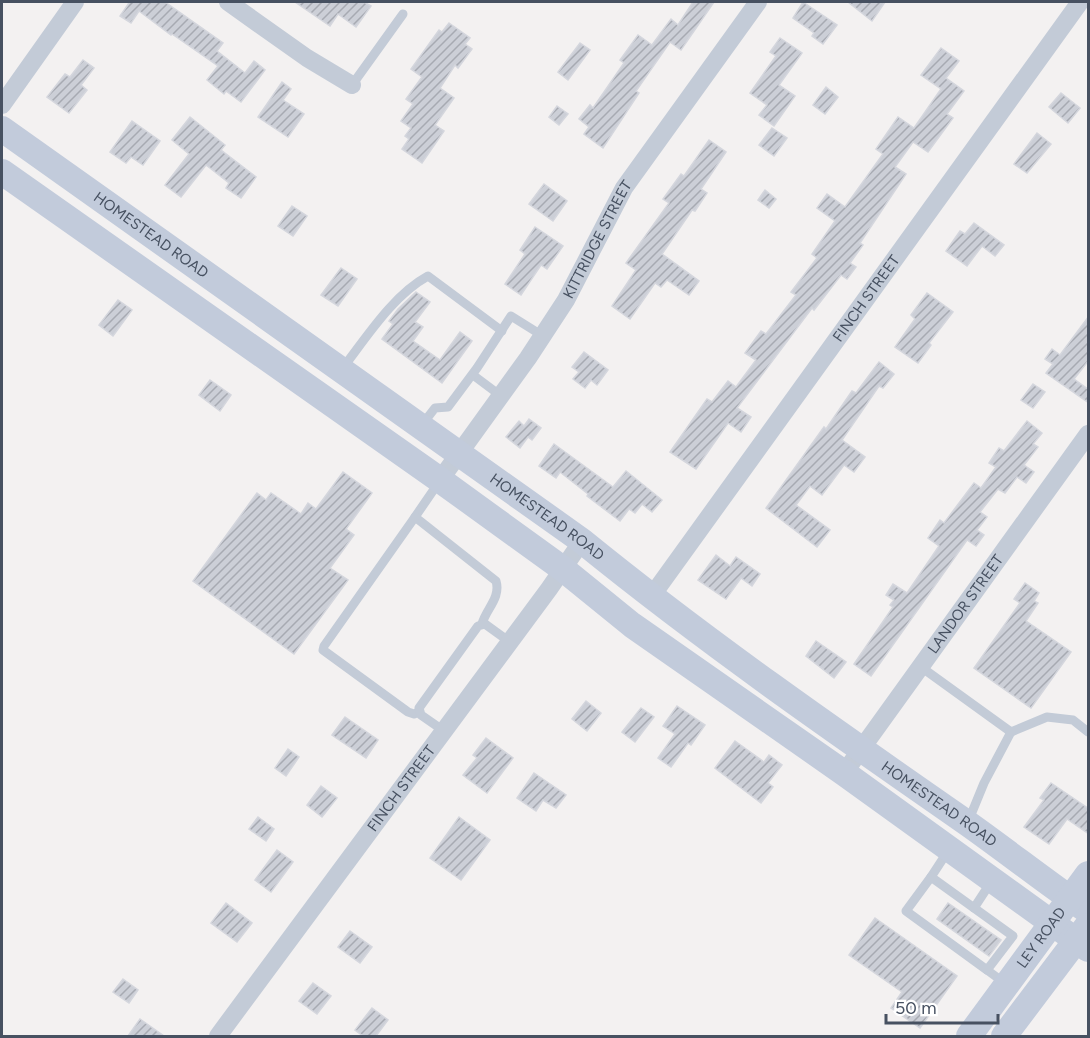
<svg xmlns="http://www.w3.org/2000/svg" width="1090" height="1038" viewBox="0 0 1090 1038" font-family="Figtree,sans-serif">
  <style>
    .building { fill: url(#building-hatch); stroke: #d4d6dd; stroke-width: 1.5 }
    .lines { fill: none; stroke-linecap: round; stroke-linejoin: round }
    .lane { stroke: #c3cbd7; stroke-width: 9 }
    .street { stroke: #c3cbd7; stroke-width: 18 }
    .secondary { stroke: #c2cbdb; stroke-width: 26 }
    .labels { text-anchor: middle; stroke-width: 6; stroke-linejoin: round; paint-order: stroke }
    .street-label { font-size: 15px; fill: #475161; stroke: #fff }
  </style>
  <defs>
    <pattern id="building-hatch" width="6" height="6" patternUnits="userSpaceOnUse" patternTransform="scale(1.5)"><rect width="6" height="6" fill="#cccfd7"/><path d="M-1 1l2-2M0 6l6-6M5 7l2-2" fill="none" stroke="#a7aab2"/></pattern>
  </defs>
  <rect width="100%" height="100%" fill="#f3f1f1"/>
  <g class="building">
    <polygon points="127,2 165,2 223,43 217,51 245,73 254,61 265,70 241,102 226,91 224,94 207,80 218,66 172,34 171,35 139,11 131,23 120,16 129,3"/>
    <polygon points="295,2 364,2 371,6 356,27 338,14 330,26"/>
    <polygon points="693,2 714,2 681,50 670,42 636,91 639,93 603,148 584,134 589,127 579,119 590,105 593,108 624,63 620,60 638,35 652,45 671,19 678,25"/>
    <polygon points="803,2 837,25 823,44 812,36 814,33 793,18"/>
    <polygon points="848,2 885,2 872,21"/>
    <polygon points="449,23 470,38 465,44 472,49 458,68 455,65 440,88 454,98 435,125 444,131 422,163 402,149 409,139 405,136 411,128 401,121 413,104 406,99 422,77 411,69 439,30 442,32"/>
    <polygon points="780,38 802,53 779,85 795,96 774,126 759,115 767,105 750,93 776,56 770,52"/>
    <polygon points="580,43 590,50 568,80 558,72"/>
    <polygon points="941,48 959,61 946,78 964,91 947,114 953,118 928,152 913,142 895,167 906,174 860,243 863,245 850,263 856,267 847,279 841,275 814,310 812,308 737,408 751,417 741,432 728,423 696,469 670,452 707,399 712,402 728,381 736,387 756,360 745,353 761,331 766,334 796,295 791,292 817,258 812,254 835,221 817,208 827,194 845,207 883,154 876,149 898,117 914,128 941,89 921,75"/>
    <polygon points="83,60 94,68 81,85 87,90 69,113 47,97 65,74 70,77"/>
    <polygon points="282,82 291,89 283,100 304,114 288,137 258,117"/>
    <polygon points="826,87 838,97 825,114 813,105"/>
    <polygon points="1061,93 1080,108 1068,123 1049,107"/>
    <polygon points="557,106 568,114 559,125 549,117"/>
    <polygon points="190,117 225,145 221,150 256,177 241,198 226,188 229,183 206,165 181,197 165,185 189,154 172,140"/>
    <polygon points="132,121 160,141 143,165 131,157 126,163 110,152"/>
    <polygon points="772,128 787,138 774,156 759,145"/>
    <polygon points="1037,133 1051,144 1027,173 1014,164"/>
    <polygon points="709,140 726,152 701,189 707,193 695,211 692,210 662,254 699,281 689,295 667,280 661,287 655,283 630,319 612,306 636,270 626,263 669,203 663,199 681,174 684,176"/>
    <polygon points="544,184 567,201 553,221 529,204"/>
    <polygon points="765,190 776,199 769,208 758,200"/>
    <polygon points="292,206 307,216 293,236 278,226"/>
    <polygon points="974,223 1004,245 995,256 982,246 967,266 946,251 960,231 965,234"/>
    <polygon points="535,227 563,246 547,269 541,265 521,295 505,284 525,254 520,250"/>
    <polygon points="341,268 357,279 338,306 321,295"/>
    <polygon points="416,292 430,302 415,322 423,327 413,341 440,360 460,332 472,341 442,383 382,339 393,324 389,321 398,309"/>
    <polygon points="927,293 953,312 929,343 931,345 918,363 895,347 915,319 911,315"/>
    <polygon points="118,300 132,310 113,336 99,325"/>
    <polygon points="1089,316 1089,360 1074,379 1089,390 1089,403 1046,373 1053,364 1045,359 1052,349 1060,355"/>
    <polygon points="584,352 608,370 597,385 591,380 585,388 573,379 579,372 572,367"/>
    <polygon points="879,362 894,374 883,388 879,386 842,440 865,457 854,472 844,465 822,495 810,486 796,505 830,530 817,547 766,508 824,427 826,429 852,391 856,393"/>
    <polygon points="210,380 231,395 220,411 199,395"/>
    <polygon points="1033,384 1045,392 1033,408 1021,400"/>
    <polygon points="529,419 541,428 532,440 528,437 520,448 506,437 519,421 524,426"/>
    <polygon points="1027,421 1042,433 1033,444 1038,447 1024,465 1034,472 1026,483 1017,477 1005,493 998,489 980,512 987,517 977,530 984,535 976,546 967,540 871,676 854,664 893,607 890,605 894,600 886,595 893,584 907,593 939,546 928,538 940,520 944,523 974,483 981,488 996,467 989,463 999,448 1004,451"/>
    <polygon points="554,444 613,487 626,471 662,500 652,512 642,504 635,513 629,509 620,521 587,496 588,494 560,472 556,478 539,466"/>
    <polygon points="343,472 372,493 346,529 354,535 330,568 348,580 294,654 193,581 257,493 266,500 271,493 301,514 308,503 316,509"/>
    <polygon points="716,555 730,566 736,557 760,574 752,586 741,578 726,599 698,580"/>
    <polygon points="1025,583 1039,593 1034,601 1038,603 1026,621 1071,652 1031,708 974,668 1020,603 1014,599"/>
    <polygon points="816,641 846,662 834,678 806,656"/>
    <polygon points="586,701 601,713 587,731 572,719"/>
    <polygon points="677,706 705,725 691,745 688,743 671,767 658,758 675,734 663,726"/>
    <polygon points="641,708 654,717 635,742 622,732"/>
    <polygon points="345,717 378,740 366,758 332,735"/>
    <polygon points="486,738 513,758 487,793 463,775 477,758 473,755"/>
    <polygon points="735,741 764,762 769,755 782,765 768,783 773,787 761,803 715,768"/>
    <polygon points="288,749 299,757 286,776 275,768"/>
    <polygon points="534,773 566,795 556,808 543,800 536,811 517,798"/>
    <polygon points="1051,783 1089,809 1089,834 1067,819 1049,844 1024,827 1044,800 1040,798"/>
    <polygon points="321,786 337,798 322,817 307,805"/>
    <polygon points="258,817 274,829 266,841 249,829"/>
    <polygon points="459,817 490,840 461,880 430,858"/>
    <polygon points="277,850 293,862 271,892 255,880"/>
    <polygon points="226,903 252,923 237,942 211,923"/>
    <polygon points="948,903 1001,940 989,956 937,919"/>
    <polygon points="875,918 957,976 920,1028 891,1008 902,992 849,955"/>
    <polygon points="350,931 372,947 360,963 338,947"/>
    <polygon points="123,979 138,990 129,1003 113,992"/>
    <polygon points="313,983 331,996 317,1014 299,1001"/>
    <polygon points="372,1008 388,1020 376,1036 363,1036 355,1030"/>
    <polygon points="140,1019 164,1036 128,1036"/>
  </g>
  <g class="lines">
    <g class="lane">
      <polyline points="352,85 403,14"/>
      <path d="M342 369C366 338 393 295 428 276L502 331"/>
      <polyline points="473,375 501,396"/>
      <polyline points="421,426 435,408 448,407 477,368 511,316 543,336"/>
      <path d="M439 482 415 517 496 581C501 598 486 609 482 624"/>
      <polyline points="415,517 324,646 323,650 408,712 414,714 419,712"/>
      <polyline points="921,667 1011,732 1047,717 1073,720 1088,732"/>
      <polyline points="444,731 421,715 419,708 478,626 485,624 510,642"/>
      <polyline points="968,822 984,783 1011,732"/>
      <polyline points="948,851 931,877 1013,936 987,970 1006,984"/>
      <polyline points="931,877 906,911 987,970"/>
      <polyline points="974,908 991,882"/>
    </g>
    <g class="street">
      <polyline points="228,2 307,58 352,85"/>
      <polyline points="2,105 75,2"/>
      <path id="s1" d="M440 480 528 358 566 300 624 188 758 2"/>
      <path id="s2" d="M651 597 1080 2"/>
      <path id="s3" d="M844 773 1088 434"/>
      <path id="s4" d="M218 1036 549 589 582 541"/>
    </g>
    <g class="secondary">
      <path id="s5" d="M2 129 582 541C705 641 836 732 967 823 1008 852 1047 883 1088 911"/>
      <polyline points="2,172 440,480 563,569 632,625 844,773 1088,949"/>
      <path id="s6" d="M969 1036 1088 874"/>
      <polyline points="1004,1036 1087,926"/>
    </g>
  </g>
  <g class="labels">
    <g class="street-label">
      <text dy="5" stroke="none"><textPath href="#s5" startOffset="183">HOMESTEAD ROAD</textPath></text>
      <text dy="5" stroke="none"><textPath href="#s1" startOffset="288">KITTRIDGE STREET</textPath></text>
      <text dy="5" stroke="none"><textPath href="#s2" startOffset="368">FINCH STREET</textPath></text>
      <text dy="5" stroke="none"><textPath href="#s5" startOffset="669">HOMESTEAD ROAD</textPath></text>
      <text dy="5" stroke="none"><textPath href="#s3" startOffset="208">LANDOR STREET</textPath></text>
      <text dy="5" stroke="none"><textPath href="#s4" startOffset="308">FINCH STREET</textPath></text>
      <text dy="5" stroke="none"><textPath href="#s5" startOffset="1155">HOMESTEAD ROAD</textPath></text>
      <text dy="5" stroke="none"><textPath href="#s6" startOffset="122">LEY ROAD</textPath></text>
    </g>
  </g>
  <rect width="1090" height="1038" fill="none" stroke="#475161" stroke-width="6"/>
  <path d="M886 1014v9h112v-9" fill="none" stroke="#475161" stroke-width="3"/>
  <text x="895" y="1014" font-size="18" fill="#475161" stroke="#ffffff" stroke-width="4.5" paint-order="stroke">50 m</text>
</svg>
